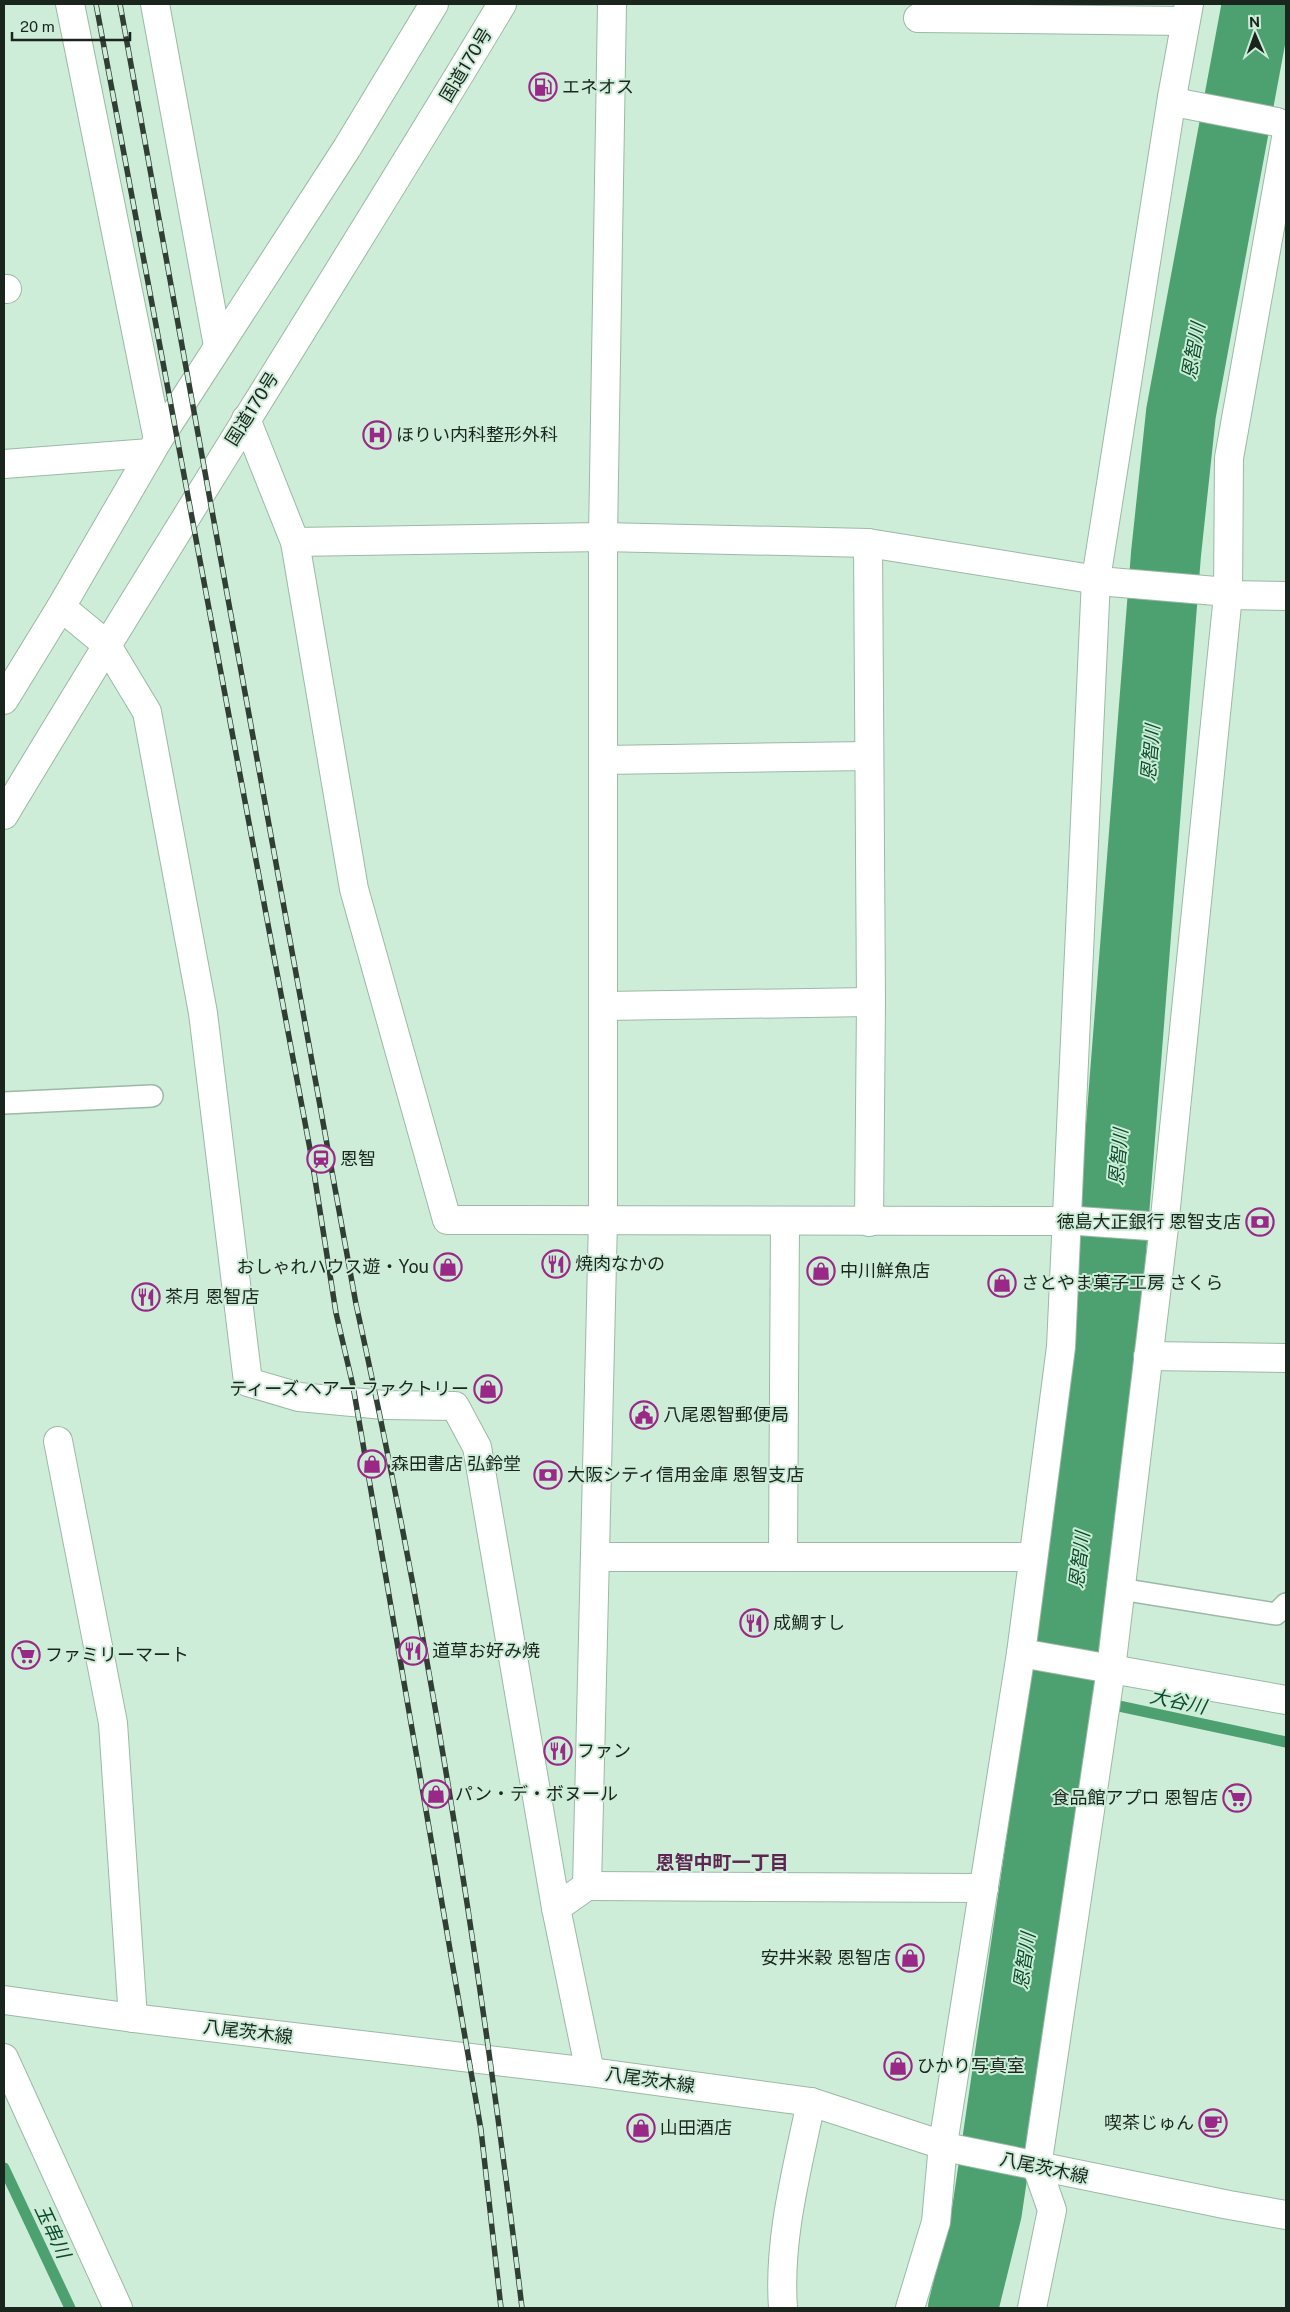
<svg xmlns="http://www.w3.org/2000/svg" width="1290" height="2312" viewBox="0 0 1290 2312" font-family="'Public Sans','Noto Sans JP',sans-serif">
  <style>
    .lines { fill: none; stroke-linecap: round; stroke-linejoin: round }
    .stream { stroke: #4da06f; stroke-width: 11 }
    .river { stroke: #4da06f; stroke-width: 70 }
    .lane-casing { stroke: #9bb9a5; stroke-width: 24 }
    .street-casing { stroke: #9bb9a5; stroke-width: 30 }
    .secondary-casing { stroke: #9bb9a5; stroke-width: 30 }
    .primary-casing { stroke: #9bb9a5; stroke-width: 30 }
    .highway-casing { stroke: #9bb9a5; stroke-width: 30 }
    .lane { stroke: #fff; stroke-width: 21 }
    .street { stroke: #fff; stroke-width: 28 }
    .secondary { stroke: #fff; stroke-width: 28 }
    .primary { stroke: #fff; stroke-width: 28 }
    .highway { stroke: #fff; stroke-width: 28 }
    .rail-casing { stroke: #313e36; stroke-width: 5.5 }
    .rail { stroke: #ceedd8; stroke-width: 4; stroke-dasharray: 11; stroke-linecap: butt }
    .labels { text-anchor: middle; stroke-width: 4; stroke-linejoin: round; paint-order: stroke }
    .street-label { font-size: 18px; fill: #1a251e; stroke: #ceedd8 }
    .poi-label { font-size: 18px; fill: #1a251e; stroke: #ceedd8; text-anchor: start }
    .water-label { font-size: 19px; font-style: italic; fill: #0a4c2b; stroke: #ceedd8 }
    .neighbourhood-label { font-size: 19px; font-weight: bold; fill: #5d2652; stroke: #ceedd8 }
  </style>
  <rect width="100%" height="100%" fill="#ceedd8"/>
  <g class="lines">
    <g class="stream">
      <polyline points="1063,1694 1286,1742"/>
      <polyline points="4,2168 70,2308"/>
    </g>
    <polyline class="river" points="963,2308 987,2211 1063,1694 1103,1354 1166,554 1181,413 1257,4"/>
    <g class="lane-casing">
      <g id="lane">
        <polyline points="4,1103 152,1096"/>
        <polyline points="1120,1589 1276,1614 1286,1604"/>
      </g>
    </g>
    <g class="street-casing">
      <g id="street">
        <polyline points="70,4 158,440"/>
        <polyline points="155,4 218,346"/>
        <polyline points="918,18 1185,21"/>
        <polyline points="1172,97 1184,104 1277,122 1286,126"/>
        <polyline points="4,289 7,289"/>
        <polyline points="246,419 295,542 354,889 447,1220 1078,1221 1164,1227"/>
        <polyline points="4,464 150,453"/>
        <polyline points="295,542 603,537 868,543 1110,582 1216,591 1228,595 1286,596"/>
        <polyline points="868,543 871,1002 869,1222"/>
        <polyline points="61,607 106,644 147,712 203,1013 248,1382"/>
        <polyline points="603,760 868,756"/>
        <polyline points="604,1006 871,1002"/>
        <polyline points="1148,1356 1286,1358"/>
        <polyline points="58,1441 113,1723 133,2018"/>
        <polyline points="595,1557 1033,1557"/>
        <polyline points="783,1557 785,1221"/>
        <polyline points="1021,1653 1286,1700"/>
        <polyline points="587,1886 984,1888"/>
        <polyline points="556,1908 587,1886 603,1220 603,537 612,4"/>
        <path d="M783 2308C778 2239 797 2170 811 2102"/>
        <polyline points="910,2308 936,2222 943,2144 1021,1653 1061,1347 1096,579 1172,97 1189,4"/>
        <polyline points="1032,2308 1052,2210 1037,2167 1111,1669 1164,1227 1228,595 1229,458 1286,138"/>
      </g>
    </g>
    <g class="secondary-casing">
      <g id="secondary">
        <polyline points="248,1382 299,1397 384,1405 455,1406 477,1447 556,1908 590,2072"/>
        <polyline points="4,2058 118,2308"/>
      </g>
    </g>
    <g class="primary-casing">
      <polyline id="primary" points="4,2000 133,2018 590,2072 811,2102 955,2149 1229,2205 1286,2215"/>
    </g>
    <g class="highway-casing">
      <g id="highway">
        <polyline points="4,700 61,607 158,440 347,148 434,4"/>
        <path d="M4 815C167 543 339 276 502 4"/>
      </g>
    </g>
    <use href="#lane" class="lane"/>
    <use href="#street" class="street"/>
    <use href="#secondary" class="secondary"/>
    <use href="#primary" class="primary"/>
    <use href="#highway" class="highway"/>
    <g class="rail-casing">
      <g id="rail">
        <polyline points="96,4 312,1160 336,1313 353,1386 481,2130 501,2308"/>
        <path d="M120 4 356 1304C429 1635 482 1972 522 2308"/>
      </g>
    </g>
    <use href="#rail" class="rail"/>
  </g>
  <defs>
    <g id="fuel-ring" transform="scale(1.4375)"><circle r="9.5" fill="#ceedd8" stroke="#992886" stroke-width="1.5"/><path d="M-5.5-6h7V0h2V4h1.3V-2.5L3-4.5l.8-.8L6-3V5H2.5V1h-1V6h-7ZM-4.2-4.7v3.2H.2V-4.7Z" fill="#992886"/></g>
    <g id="hospital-ring" transform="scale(1.4375)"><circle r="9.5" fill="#ceedd8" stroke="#992886" stroke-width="1.5"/><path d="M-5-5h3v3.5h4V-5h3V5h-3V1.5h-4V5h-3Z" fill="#992886"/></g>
    <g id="station-ring" transform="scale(1.4375)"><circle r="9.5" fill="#ceedd8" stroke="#992886" stroke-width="1.5"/><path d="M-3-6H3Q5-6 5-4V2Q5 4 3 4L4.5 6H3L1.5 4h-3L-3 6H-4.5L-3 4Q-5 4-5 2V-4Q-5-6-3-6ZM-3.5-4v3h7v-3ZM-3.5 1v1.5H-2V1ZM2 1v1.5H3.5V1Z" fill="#992886"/></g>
    <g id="bank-ring" transform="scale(1.4375)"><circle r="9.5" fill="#ceedd8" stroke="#992886" stroke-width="1.5"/><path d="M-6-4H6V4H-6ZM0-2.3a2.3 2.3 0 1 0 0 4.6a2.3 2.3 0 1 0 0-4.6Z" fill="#992886"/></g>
    <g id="restaurant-ring" transform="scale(1.4375)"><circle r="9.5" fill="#ceedd8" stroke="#992886" stroke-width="1.5"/><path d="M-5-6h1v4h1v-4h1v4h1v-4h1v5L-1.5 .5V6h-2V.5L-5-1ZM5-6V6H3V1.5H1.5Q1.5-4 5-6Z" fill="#992886"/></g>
    <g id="shop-ring" transform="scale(1.4375)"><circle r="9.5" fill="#ceedd8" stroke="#992886" stroke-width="1.5"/><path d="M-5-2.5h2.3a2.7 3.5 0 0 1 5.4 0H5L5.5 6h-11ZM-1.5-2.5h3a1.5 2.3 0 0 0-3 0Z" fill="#992886"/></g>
    <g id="civic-ring" transform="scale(1.4375)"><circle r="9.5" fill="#ceedd8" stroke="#992886" stroke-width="1.5"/><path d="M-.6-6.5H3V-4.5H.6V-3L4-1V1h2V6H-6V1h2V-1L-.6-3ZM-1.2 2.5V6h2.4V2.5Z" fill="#992886"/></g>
    <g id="supermarket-ring" transform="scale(1.4375)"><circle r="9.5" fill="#ceedd8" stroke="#992886" stroke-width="1.5"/><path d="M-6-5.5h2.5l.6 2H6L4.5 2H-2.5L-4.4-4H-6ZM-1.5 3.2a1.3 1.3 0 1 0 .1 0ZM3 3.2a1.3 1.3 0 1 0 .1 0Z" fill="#992886"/></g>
    <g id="cafe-ring" transform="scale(1.4375)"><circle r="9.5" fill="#ceedd8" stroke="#992886" stroke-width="1.5"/><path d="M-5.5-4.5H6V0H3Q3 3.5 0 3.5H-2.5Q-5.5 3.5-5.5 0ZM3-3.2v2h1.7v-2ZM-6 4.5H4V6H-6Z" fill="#992886"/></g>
  </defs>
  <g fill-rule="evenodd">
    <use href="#fuel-ring" x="543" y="87"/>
    <use href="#hospital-ring" x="377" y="435"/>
    <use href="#station-ring" x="321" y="1159"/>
    <use href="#bank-ring" x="1260" y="1222"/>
    <use href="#restaurant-ring" x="556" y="1264"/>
    <use href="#shop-ring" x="448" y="1267"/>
    <use href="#shop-ring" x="821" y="1271"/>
    <use href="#shop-ring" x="1002" y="1283"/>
    <use href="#restaurant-ring" x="146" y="1297"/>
    <use href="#shop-ring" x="488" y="1389"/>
    <use href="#civic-ring" x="644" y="1415"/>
    <use href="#shop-ring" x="372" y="1464"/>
    <use href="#bank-ring" x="548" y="1475"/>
    <use href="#restaurant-ring" x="754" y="1623"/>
    <use href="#restaurant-ring" x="413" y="1651"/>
    <use href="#supermarket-ring" x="26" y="1655"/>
    <use href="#restaurant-ring" x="558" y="1751"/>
    <use href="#shop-ring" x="436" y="1794"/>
    <use href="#supermarket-ring" x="1237" y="1798"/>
    <use href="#shop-ring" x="910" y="1958"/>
    <use href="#shop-ring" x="898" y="2066"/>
    <use href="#cafe-ring" x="1213" y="2123"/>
    <use href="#shop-ring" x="641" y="2128"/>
  </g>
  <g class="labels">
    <g class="street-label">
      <text transform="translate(466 65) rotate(-59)" y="6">国道170号</text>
      <text transform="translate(252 409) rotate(-58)" y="6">国道170号</text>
      <text transform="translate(248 2032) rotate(7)" y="6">八尾茨木線</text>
      <text transform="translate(650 2080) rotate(8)" y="6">八尾茨木線</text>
      <text transform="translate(1044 2168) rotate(12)" y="6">八尾茨木線</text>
    </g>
    <g class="poi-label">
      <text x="562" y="93">エネオス</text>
      <text x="396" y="441">ほりい内科整形外科</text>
      <text x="340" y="1165">恩智</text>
      <text x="1241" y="1228" text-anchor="end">徳島大正銀行 恩智支店</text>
      <text x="575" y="1270">焼肉なかの</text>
      <text x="429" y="1273" text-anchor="end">おしゃれハウス遊・You</text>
      <text x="840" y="1277">中川鮮魚店</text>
      <text x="1021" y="1289">さとやま菓子工房 さくら</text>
      <text x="165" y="1303">茶月 恩智店</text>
      <text x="469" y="1395" text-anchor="end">ティーズ ヘアー ファクトリー</text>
      <text x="663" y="1421">八尾恩智郵便局</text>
      <text x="391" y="1470">森田書店 弘鈴堂</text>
      <text x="567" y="1481">大阪シティ信用金庫 恩智支店</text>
      <text x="773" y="1629">成鯛すし</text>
      <text x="432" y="1657">道草お好み焼</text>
      <text x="45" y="1661">ファミリーマート</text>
      <text x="577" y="1757">ファン</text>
      <text x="455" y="1800">パン・デ・ボヌール</text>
      <text x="1218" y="1804" text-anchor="end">食品館アプロ 恩智店</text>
      <text x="891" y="1964" text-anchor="end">安井米穀 恩智店</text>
      <text x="917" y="2072">ひかり写真室</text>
      <text x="1194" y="2129" text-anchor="end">喫茶じゅん</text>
      <text x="660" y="2134">山田酒店</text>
    </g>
    <g class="water-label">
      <text transform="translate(1193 351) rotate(-80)" y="7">恩智川</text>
      <text transform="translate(1150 753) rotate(-85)" y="7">恩智川</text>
      <text transform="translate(1118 1157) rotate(-85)" y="7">恩智川</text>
      <text transform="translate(1079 1560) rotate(-83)" y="7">恩智川</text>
      <text transform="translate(1178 1701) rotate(12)" y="7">大谷川</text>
      <text transform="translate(1024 1961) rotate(-82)" y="7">恩智川</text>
      <text transform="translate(53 2231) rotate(65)" y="7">玉串川</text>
    </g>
    <g class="neighbourhood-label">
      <text x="722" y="1869">恩智中町一丁目</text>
    </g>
  </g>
  <rect width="1290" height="2312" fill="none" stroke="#1a251e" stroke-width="10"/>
  <g transform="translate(1255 35) rotate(358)" stroke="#ceedd8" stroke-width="4" paint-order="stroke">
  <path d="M0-4L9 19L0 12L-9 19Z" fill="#1a251e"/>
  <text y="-8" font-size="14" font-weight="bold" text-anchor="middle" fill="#1a251e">N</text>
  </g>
  <path d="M12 32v8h118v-8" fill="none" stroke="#1a251e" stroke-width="2.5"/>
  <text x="20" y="32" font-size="15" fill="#1a251e" stroke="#ceedd8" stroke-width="4" paint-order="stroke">20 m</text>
</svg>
